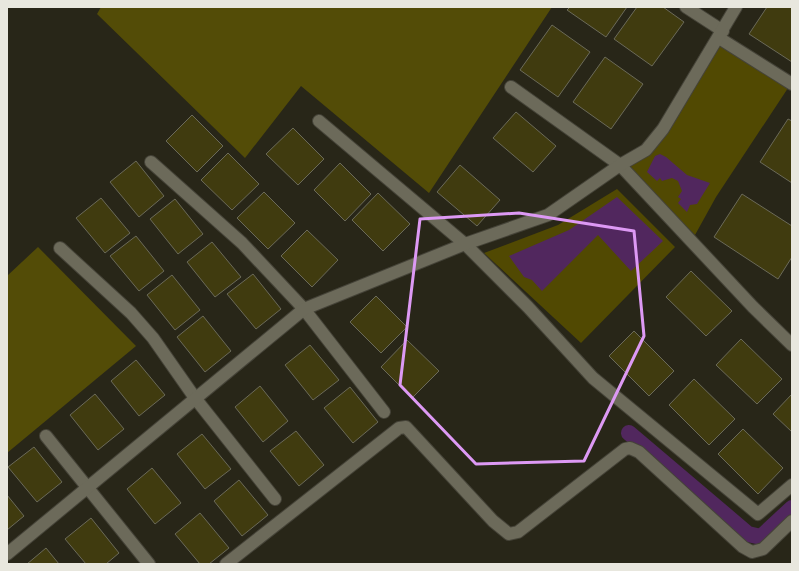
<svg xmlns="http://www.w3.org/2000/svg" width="799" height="571" viewBox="0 0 799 571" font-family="'Alegreya Sans',sans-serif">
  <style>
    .green { fill: #514902 }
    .forest { fill: #534c07 }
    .water { fill: #51275e }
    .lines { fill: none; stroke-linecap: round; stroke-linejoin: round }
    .canal { stroke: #51275e; stroke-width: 16 }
    .building { fill: #403b0f; stroke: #6b6a59 }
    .street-casing { stroke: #454338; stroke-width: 14 }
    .street { stroke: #6c6a5a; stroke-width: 12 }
    .marked { fill: none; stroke: #dd99f4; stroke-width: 3; stroke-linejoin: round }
  </style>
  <rect width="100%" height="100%" fill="#282618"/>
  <g class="green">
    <polygon points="720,46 724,46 790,85 716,197 695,235 641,182 629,165 684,103"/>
    <polygon points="617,189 675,247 581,343 484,253 558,225"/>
  </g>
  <g class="forest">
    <polygon points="101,7 552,7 429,193 301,86 245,158 97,14"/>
    <polygon points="38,247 136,346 7,453 7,276"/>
  </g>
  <g class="water">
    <polygon points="660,154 666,157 687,175 710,183 697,204 690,205 687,212 678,203 681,199 678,197 682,191 678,181 672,178 662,181 660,178 657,181 647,172 655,156"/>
    <polygon points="617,197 663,241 631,271 598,235 542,291 532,280 524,277 509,256 569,230"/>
  </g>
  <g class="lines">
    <polyline class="canal" points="629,433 748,534 761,537 792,508"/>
  </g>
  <g class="building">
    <polygon points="570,7 627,7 606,37 567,10"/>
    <polygon points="637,7 663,7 684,22 652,66 614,39"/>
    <polygon points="767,7 792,7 792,62 749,34"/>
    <polygon points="552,25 590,52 558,97 520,70"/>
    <polygon points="605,57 643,84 611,129 573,102"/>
    <polygon points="516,112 556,146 533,172 493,138"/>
    <polygon points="192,115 223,146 197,172 166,141"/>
    <polygon points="788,119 792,121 792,183 760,162"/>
    <polygon points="293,128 324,159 298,185 266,154"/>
    <polygon points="228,153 259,184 232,210 201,180"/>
    <polygon points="136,161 164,196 139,217 110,182"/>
    <polygon points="340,163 371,194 345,221 314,190"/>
    <polygon points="460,165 500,200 477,226 437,192"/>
    <polygon points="264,192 295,223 268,249 237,218"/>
    <polygon points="378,193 410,224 383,251 352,220"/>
    <polygon points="742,194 792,226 792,257 778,279 714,237"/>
    <polygon points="101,198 130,233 105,253 76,218"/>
    <polygon points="175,199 203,234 178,254 150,219"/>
    <polygon points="307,230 338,260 312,287 281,256"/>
    <polygon points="136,236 164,271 139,291 110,256"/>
    <polygon points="212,242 241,277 215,297 187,262"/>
    <polygon points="691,271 732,311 706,336 666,297"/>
    <polygon points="253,274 281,309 256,329 227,294"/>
    <polygon points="172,275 200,310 175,330 147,295"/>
    <polygon points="376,296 407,327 381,353 350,322"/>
    <polygon points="203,316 231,351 205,372 177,337"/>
    <polygon points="634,331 674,371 649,396 609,356"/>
    <polygon points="741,339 782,379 757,404 716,365"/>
    <polygon points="407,340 439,371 412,398 381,367"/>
    <polygon points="310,345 339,380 313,400 285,365"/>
    <polygon points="136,360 165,395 139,416 111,381"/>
    <polygon points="694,379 735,419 709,445 669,405"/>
    <polygon points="260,386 288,421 263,442 235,407"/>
    <polygon points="350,387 378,422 353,443 324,408"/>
    <polygon points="95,394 124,429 98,450 70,415"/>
    <polygon points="792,394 792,432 773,414"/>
    <polygon points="743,429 783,468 758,494 718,454"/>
    <polygon points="296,431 324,465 299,486 270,451"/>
    <polygon points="202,434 231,469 205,489 177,454"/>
    <polygon points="34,447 62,482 37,502 8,467"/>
    <polygon points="152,468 181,503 155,524 127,489"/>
    <polygon points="239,480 268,515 242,536 214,501"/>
    <polygon points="7,495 24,516 7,530"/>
    <polygon points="200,513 229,548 209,564 200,564 175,534"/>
    <polygon points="91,518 119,553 106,564 86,564 65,539"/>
    <polygon points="46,548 59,564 27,564"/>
  </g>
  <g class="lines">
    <g class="street-casing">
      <g id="street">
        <polyline points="686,7 723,31"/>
        <polyline points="719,38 792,84"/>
        <polyline points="511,87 620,165 753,307 792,345"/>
        <polyline points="319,121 465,244 528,307 593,378 758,514 792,485"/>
        <polyline points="151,162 242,243 304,309 384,412"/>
        <polyline points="60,248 131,313 153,338 195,398 275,499"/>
        <polyline points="46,436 149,564"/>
        <polyline points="7,554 304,309 465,244 548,215 620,165 646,150 663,129 736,7"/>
        <polyline points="226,564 399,428 406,427 493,521 509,534 518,532 625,449 630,448 639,452 743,547 752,552 763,549 792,521"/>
      </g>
    </g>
    <use href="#street" class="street"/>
  </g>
  <path class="marked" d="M519 213 634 231 644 336 584 461 476 464 400 385 420 219Z"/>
  <rect width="799" height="571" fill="none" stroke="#e8e7de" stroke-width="16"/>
</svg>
